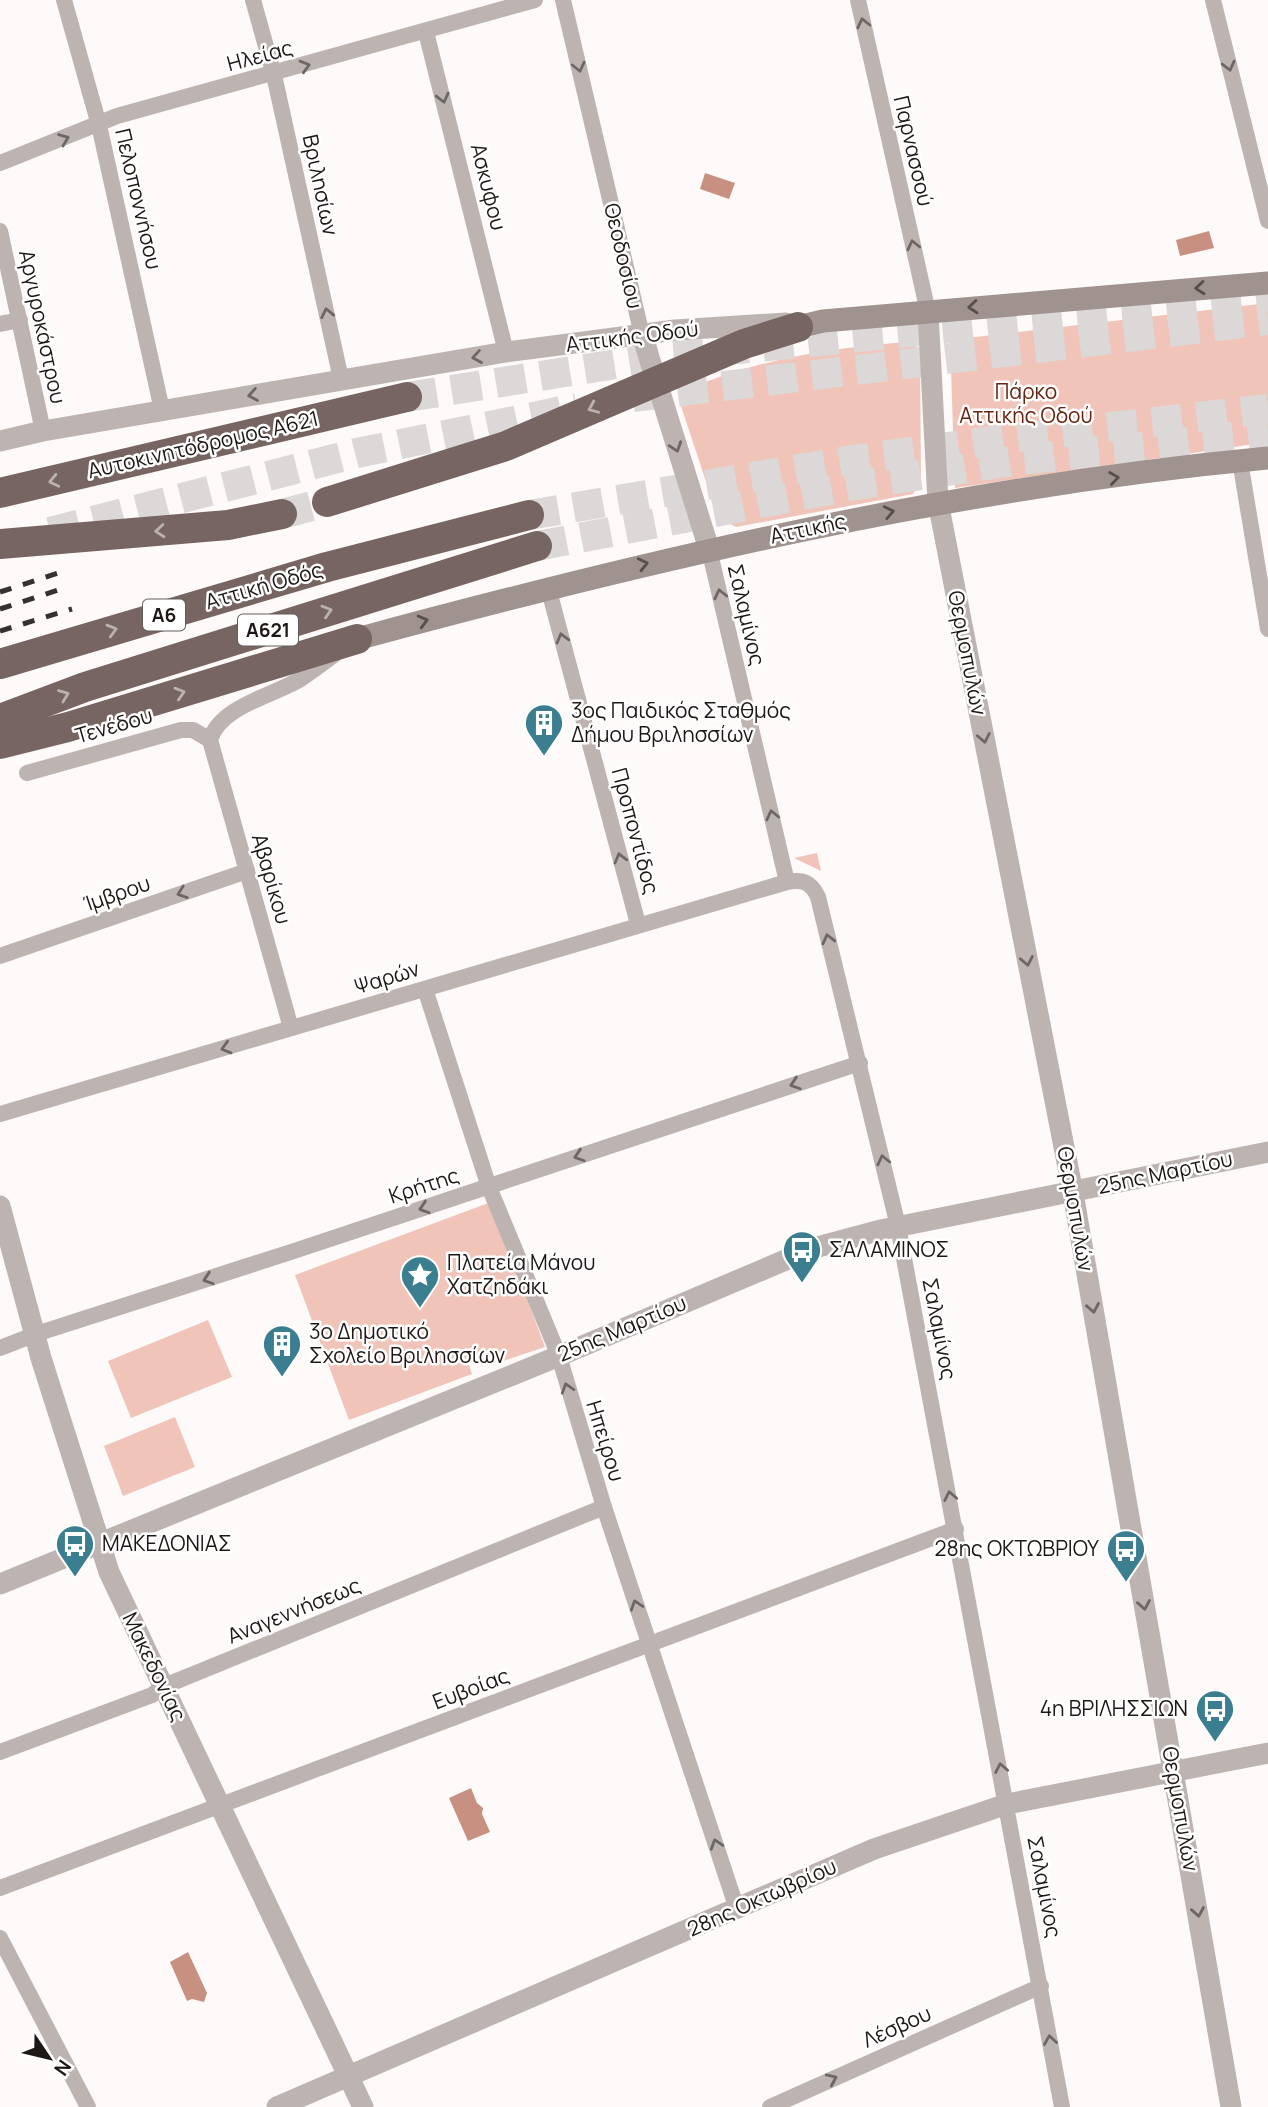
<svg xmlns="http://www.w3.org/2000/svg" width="1268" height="2107" viewBox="0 0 1268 2107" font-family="Manrope,sans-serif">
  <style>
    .green { fill: #f0c4b8 }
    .water { fill: #c89080 }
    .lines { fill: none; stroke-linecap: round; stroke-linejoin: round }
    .motorway-tunnel { stroke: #dcd8d7; stroke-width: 30; stroke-dasharray: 30 15; stroke-linecap: butt }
    .minor { stroke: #bdb4b2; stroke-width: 16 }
    .tertiary { stroke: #bdb4b2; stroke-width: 21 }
    .secondary { stroke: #9f928f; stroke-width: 23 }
    .motorway { stroke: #766560; stroke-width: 30 }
    .rail { stroke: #37302e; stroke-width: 5; stroke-dasharray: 12 12; stroke-linecap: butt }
    .oneway { stroke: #6e6664 }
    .oneway2 { stroke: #584e4c }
    .oneway3 { stroke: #bab2b0 }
    .labels { text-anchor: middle; stroke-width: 5; stroke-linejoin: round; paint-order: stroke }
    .shield { fill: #fff; stroke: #625d5b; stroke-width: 2 }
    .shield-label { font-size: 19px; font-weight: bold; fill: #1e1715 }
    .street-label { font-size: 21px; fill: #1e1715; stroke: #fff }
    .park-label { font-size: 21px; fill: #672310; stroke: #fff }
    .poi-label { font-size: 21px; fill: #1e1715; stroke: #fff; text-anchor: start }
  </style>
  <rect width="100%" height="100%" fill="#fefaf9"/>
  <g class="green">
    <polygon points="1268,303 1268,442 955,488 950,340"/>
    <path d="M906 342 917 347 920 356 921 479 913 494 736 527 718 518 680 403 688 389C764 358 825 349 906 342Z"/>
    <polygon points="817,853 821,871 794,858"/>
    <polygon points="491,1202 545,1347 500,1362 495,1348 467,1359 472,1374 349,1420 295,1275"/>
    <polygon points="208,1320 232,1377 131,1418 108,1361"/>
    <polygon points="175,1417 195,1467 123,1496 104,1446"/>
  </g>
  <g class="water">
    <polygon points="705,173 735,183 729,199 700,189"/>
    <polygon points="1209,231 1214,248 1180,256 1176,240"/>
    <polygon points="471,1788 477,1803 483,1808 482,1814 490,1832 468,1841 449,1798"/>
    <polygon points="188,1952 207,1993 204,2002 192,1999 187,2001 170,1962"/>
  </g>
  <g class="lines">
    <g class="motorway-tunnel">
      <polyline points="407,397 667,356 1268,297"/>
      <polyline points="633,397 1268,320"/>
      <polyline points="282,514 327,502"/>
      <polyline points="529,515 853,460 1013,438 1268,409"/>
      <polyline points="50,532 357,453 577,408"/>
      <polyline points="537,546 856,485 1012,461 1268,433"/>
    </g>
    <g class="minor">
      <polyline points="64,0 99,125 162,410"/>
      <polyline points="253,0 274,75 341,379"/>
      <polyline points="563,0 642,335"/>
      <polyline points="858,0 928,312"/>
      <polyline points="1213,0 1268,221"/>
      <polyline points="426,32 506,352"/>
      <polyline points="0,163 117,116 535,0"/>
      <polyline points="0,231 43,431"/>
      <polyline points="0,324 20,320"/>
      <polyline points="1240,461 1268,629"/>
      <polyline points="709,549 787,882"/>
      <polyline points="548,587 638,924"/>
      <path d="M210 740C220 707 271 696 299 680 311 672 323 663 335 654"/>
      <polyline points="27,773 181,730 193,730 210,740 291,1028"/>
      <polyline points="0,956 247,871"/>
      <polyline points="425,989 489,1187 559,1356 604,1507 737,1909"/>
      <path d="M0 1114 787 882C803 879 811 882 818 897L898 1226 1062 2107"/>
      <polyline points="0,1348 36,1334 294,1251 860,1063"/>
      <polyline points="0,1752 152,1695 162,1687 604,1507"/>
      <polyline points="0,1888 956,1529"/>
      <polyline points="0,1938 88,2107"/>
      <polyline points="770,2107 1041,1986"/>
    </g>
    <g class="tertiary">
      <polyline points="928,312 938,502 1073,1193 1231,2107"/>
      <polyline points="642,335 709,549"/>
      <polyline points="0,441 43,431 506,352 675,330 786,323"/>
      <polyline points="0,1206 41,1358 109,1572 363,2107"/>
      <polyline points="0,1584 559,1356 814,1248 881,1230 1268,1152"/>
      <polyline points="277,2107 874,1849 1007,1804 1268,1753"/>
    </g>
    <g class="secondary">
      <polyline points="798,327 823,321 1268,283"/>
      <path d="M357 639C656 558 959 487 1268 458"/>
    </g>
    <g class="motorway">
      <polyline points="0,493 407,397"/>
      <polyline points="327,502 506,446 744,344 798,327"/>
      <polyline points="0,544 228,525 282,514"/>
      <polyline points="0,664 327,567 529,515"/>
      <polyline points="0,719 85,687 537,546"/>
      <polyline points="0,744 68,727 357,639"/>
    </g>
    <g class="rail">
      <polyline points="0,592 61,572"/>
      <polyline points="0,609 61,589"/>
      <polyline points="0,631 72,609"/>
    </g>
  </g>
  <defs><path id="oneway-chevron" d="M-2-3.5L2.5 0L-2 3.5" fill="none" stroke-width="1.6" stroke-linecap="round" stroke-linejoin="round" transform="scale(1.75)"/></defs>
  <g class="oneway">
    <use href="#oneway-chevron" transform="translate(863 23) rotate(-103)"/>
    <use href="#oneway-chevron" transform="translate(305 66) rotate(-16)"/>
    <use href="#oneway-chevron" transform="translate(1229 66) rotate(76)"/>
    <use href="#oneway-chevron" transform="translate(579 67) rotate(77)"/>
    <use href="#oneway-chevron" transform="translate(443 98) rotate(76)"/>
    <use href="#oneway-chevron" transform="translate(64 139) rotate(-21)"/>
    <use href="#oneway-chevron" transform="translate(913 245) rotate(-103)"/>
    <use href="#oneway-chevron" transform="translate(327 313) rotate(-102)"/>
    <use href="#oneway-chevron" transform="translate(477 357) rotate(171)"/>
    <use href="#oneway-chevron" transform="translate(253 395) rotate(170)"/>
    <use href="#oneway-chevron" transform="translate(676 447) rotate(72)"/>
    <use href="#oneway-chevron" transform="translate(720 594) rotate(-103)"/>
    <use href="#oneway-chevron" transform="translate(562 638) rotate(-105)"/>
    <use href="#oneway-chevron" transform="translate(984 738) rotate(79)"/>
    <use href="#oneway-chevron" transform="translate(772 815) rotate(-103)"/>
    <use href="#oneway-chevron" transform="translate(620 858) rotate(-105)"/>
    <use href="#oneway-chevron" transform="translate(182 893) rotate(161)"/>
    <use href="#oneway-chevron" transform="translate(828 939) rotate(-104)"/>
    <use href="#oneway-chevron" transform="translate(1027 961) rotate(79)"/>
    <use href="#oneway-chevron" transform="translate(226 1048) rotate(164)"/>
    <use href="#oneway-chevron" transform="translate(795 1084) rotate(162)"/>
    <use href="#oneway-chevron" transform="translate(579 1156) rotate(162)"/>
    <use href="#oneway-chevron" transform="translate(883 1160) rotate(-103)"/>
    <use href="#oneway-chevron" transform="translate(424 1208) rotate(162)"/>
    <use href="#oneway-chevron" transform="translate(208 1279) rotate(162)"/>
    <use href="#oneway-chevron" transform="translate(1093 1308) rotate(80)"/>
    <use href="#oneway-chevron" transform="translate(567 1388) rotate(-107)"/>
    <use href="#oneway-chevron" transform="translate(950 1496) rotate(-101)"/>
    <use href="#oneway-chevron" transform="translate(636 1605) rotate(-108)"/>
    <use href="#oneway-chevron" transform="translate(1144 1605) rotate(80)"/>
    <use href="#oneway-chevron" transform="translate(1001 1768) rotate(-101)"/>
    <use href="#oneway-chevron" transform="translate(716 1844) rotate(-108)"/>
    <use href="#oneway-chevron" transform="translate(1198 1912) rotate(80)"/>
    <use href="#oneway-chevron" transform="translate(1050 2040) rotate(-99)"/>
    <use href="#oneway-chevron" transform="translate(832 2079) rotate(-24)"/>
  </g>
  <g class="oneway2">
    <use href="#oneway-chevron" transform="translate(1200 288) rotate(175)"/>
    <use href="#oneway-chevron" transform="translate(973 307) rotate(175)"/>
    <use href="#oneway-chevron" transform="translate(1114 478) rotate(-8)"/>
    <use href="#oneway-chevron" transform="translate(889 512) rotate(-12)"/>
    <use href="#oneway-chevron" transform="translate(643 564) rotate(-13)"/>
    <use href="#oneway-chevron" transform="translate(423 621) rotate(-15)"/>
  </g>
  <g class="oneway3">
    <use href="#oneway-chevron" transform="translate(593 408) rotate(157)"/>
    <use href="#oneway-chevron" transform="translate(54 481) rotate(167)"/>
    <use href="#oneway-chevron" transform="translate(160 531) rotate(175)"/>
    <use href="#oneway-chevron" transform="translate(327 611) rotate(-17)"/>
    <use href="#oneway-chevron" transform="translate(112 630) rotate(-16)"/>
    <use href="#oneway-chevron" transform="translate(180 693) rotate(-17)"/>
    <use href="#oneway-chevron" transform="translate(64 695) rotate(-21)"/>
  </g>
  <defs>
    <g id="building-pin" transform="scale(2.0125)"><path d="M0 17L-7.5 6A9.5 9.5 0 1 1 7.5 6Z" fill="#3b7e8f" stroke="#fff"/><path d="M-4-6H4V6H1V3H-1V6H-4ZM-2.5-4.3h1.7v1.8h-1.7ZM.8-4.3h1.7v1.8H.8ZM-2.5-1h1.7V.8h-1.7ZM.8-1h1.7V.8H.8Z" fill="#fff"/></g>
    <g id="bus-pin" transform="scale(2.0125)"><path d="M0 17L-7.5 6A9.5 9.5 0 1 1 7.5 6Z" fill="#3b7e8f" stroke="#fff"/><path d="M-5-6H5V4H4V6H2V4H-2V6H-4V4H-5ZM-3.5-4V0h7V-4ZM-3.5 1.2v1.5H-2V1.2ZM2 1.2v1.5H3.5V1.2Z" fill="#fff"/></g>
    <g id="sight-pin" transform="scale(2.0125)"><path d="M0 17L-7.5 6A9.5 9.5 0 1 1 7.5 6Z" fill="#3b7e8f" stroke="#fff"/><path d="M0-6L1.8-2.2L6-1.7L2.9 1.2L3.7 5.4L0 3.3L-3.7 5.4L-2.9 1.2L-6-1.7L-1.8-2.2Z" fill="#fff"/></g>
  </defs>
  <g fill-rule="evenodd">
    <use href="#building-pin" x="544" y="723"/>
    <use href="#bus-pin" x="802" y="1250"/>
    <use href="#sight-pin" x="420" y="1275"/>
    <use href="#building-pin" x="282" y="1344"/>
    <use href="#bus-pin" x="75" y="1544"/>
    <use href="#bus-pin" x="1126" y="1549"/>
    <use href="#bus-pin" x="1215" y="1709"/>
  </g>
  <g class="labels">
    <g class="shield">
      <rect x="143" y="599.5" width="42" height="31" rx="5"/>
      <rect x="238" y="614.5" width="60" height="31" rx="5"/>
    </g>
    <g class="shield-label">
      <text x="164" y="622">Α6</text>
      <text x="268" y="637">Α621</text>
    </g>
    <g class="street-label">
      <text transform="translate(260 56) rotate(-15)" y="7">Ηλείας</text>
      <text transform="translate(913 151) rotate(77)" y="7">Παρνασσού</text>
      <text transform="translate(320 185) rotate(78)" y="7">Βριλησίων</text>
      <text transform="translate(488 187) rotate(76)" y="7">Ασκυφου</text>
      <text transform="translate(138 199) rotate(77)" y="7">Πελοποννήσου</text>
      <text transform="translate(623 256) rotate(77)" y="7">Θεοδοσίου</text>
      <text transform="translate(42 327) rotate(78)" y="7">Αργυροκάστρου</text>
      <text transform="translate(632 337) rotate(-7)" y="7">Αττικής Οδού</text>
      <text transform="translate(203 445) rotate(-13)" y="7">Αυτοκινητόδρομος Α621</text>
      <text transform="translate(808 529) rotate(-12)" y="7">Αττικής</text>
      <text transform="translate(264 586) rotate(-16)" y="7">Αττική Οδός</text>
      <text transform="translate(746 615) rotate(77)" y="7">Σαλαμίνος</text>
      <text transform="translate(967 653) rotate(79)" y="7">Θερμοπυλών</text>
      <text transform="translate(114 726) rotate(-16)" y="7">Τενέδου</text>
      <text transform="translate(635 831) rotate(75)" y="7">Προποντίδος</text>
      <text transform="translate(271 879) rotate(74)" y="7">Αβαρίκου</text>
      <text transform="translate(117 894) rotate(-19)" y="7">Ίμβρου</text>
      <text transform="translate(387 978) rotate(-17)" y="7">Ψαρών</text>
      <text transform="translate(1165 1173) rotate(-12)" y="7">25ης Μαρτίου</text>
      <text transform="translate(424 1186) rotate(-18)" y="7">Κρήτης</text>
      <text transform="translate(1075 1209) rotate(80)" y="7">Θερμοπυλών</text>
      <text transform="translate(622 1329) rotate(-23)" y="7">25ης Μαρτίου</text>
      <text transform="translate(939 1329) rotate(79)" y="7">Σαλαμίνος</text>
      <text transform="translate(605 1441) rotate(73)" y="7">Ηπείρου</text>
      <text transform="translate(294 1611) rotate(-22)" y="7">Αναγεννήσεως</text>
      <text transform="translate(154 1667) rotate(64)" y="7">Μακεδονίας</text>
      <text transform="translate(471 1689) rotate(-21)" y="7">Ευβοίας</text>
      <text transform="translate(1180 1809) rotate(80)" y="7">Θερμοπυλών</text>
      <text transform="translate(1044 1887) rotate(79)" y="7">Σαλαμίνος</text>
      <text transform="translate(762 1898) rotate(-24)" y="7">28ης Οκτωβρίου</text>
      <text transform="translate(897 2027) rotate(-24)" y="7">Λέσβου</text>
    </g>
    <g class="park-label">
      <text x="1026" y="399">Πάρκο<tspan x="1026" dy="24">Αττικής Οδού</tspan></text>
    </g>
    <g class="poi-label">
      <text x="571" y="718">3ος Παιδικός Σταθμός<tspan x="571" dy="24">Δήμου Βριλησσίων</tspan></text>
      <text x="829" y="1257">ΣΑΛΑΜΙΝΟΣ</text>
      <text x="447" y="1270">Πλατεία Μάνου<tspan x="447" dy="24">Χατζηδάκι</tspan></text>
      <text x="309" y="1339">3ο Δημοτικό<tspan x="309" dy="24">Σχολείο Βριλησσίων</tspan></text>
      <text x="102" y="1551">ΜΑΚΕΔΟΝΙΑΣ</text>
      <text x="1099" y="1556" text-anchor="end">28ης ΟΚΤΩΒΡΙΟΥ</text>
      <text x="1188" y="1716" text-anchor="end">4η ΒΡΙΛΗΣΣΙΩΝ</text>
    </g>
  </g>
  <g transform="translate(49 2058) rotate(125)" stroke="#ffffff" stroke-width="5" paint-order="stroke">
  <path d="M0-5L12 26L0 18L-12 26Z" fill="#1e1715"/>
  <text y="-10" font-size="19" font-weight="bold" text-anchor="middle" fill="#1e1715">N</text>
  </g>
</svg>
